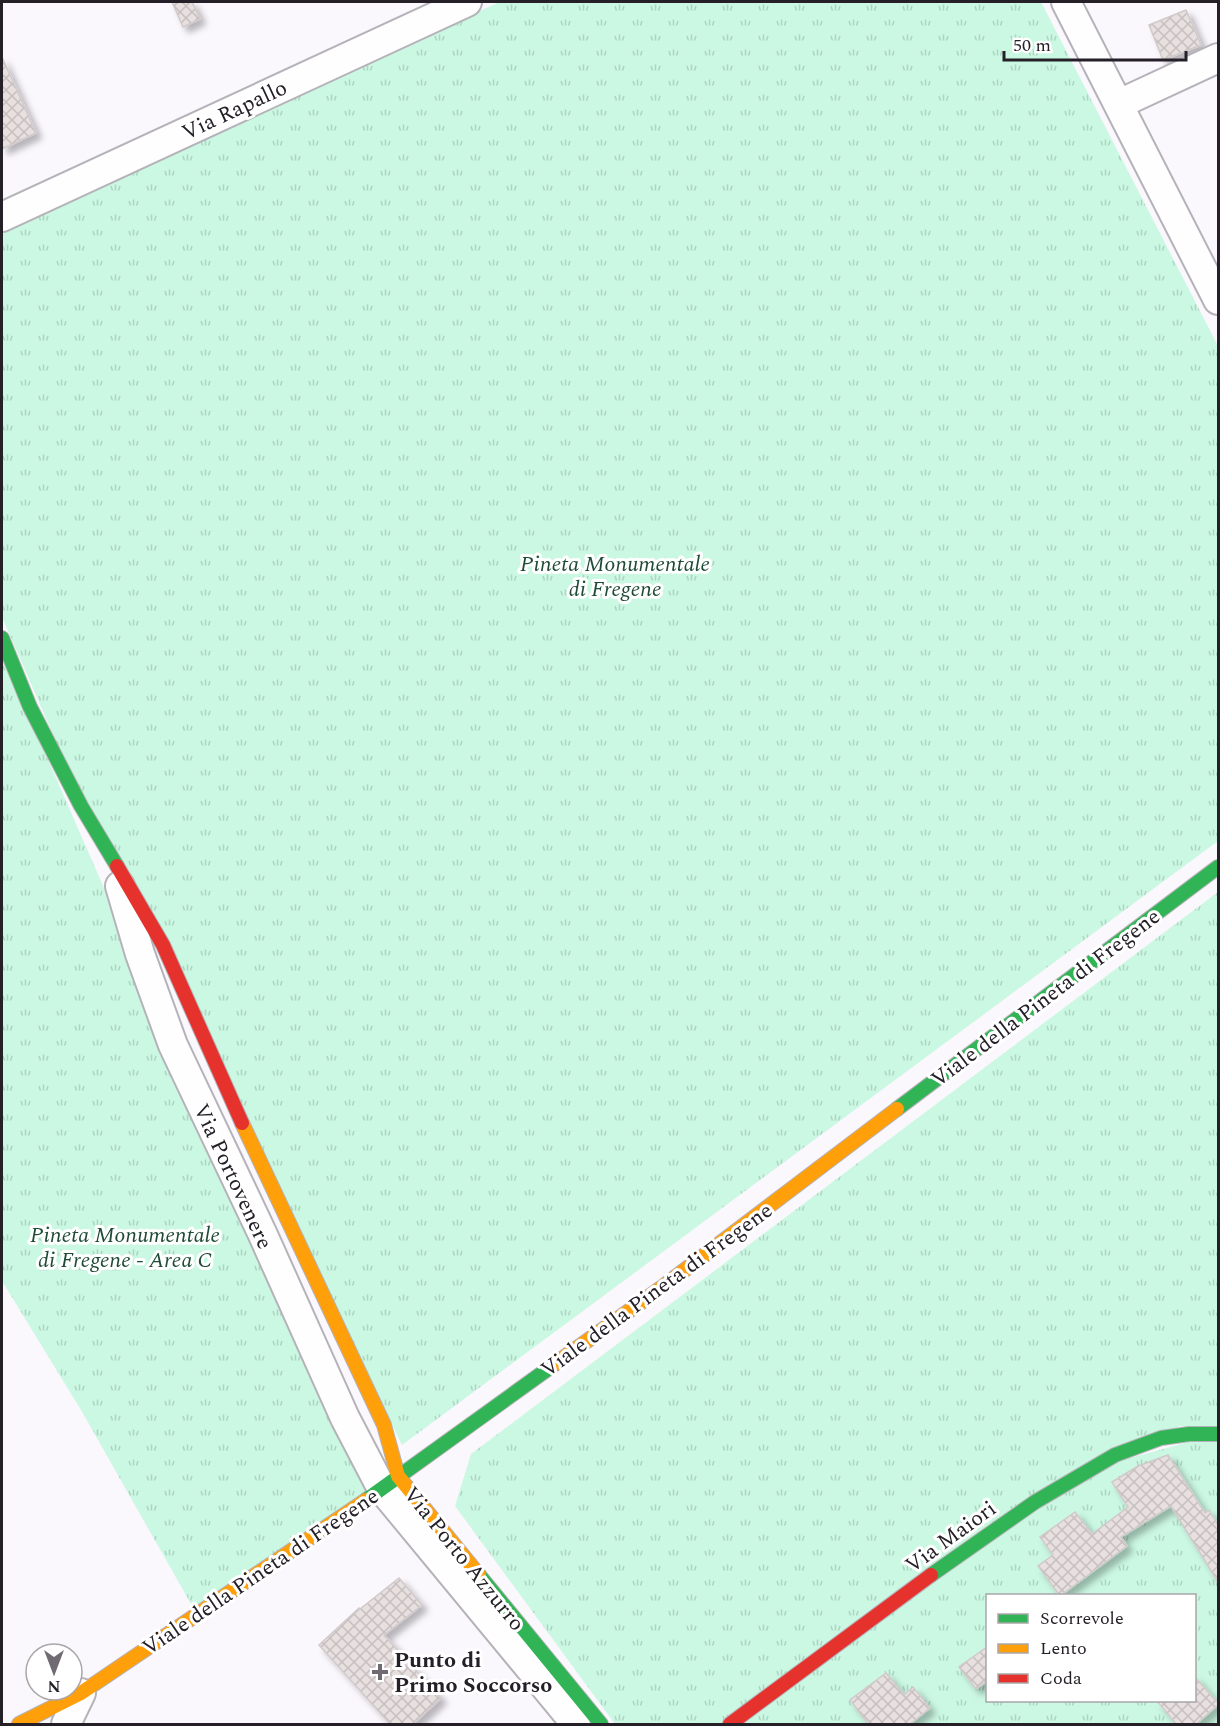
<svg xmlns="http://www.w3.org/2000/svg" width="1220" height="1726" viewBox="0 0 1220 1726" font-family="Spectral,serif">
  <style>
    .park { fill: url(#park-tufts); fill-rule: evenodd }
    .building { fill: url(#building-cross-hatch); stroke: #d0cacb; stroke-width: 1.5; filter: url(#shadow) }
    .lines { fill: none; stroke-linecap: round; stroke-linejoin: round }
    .street-casing { stroke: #b6b2b9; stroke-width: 32 }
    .fast-casing { stroke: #b6b2b9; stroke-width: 16 }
    .slow-casing { stroke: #b6b2b9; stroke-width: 16 }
    .jam-casing { stroke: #b6b2b9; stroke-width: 16 }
    .street { stroke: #fefeff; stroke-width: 28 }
    .fast { stroke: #30b455; stroke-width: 14 }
    .slow { stroke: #ff9f0a; stroke-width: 14 }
    .jam { stroke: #e5322d; stroke-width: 14 }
    .poi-dot { fill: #706b73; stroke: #fff; stroke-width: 2 }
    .labels { text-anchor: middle; stroke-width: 6; stroke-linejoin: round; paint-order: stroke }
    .street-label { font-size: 22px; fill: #252028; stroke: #fff }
    .park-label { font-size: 22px; font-style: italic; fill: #1f4b36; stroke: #fff }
    .poi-label { font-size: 22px; font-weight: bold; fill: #252028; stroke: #fff; text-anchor: start }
  </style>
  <defs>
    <pattern id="park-tufts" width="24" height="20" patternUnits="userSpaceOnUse" patternTransform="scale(1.5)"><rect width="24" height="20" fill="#cbf8e2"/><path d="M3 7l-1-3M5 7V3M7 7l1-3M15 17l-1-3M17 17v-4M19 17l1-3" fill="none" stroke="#aed4c2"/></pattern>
    <pattern id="building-cross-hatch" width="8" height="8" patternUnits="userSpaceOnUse" patternTransform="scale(1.5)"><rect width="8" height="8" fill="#e8dfdf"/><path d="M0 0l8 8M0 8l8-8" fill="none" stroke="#c7bfbf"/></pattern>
    <filter id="shadow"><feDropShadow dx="5.5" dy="5.5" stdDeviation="3" flood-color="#0004"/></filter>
  </defs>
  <rect width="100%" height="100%" fill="#faf7fd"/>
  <g class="park">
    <polygon points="500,2 1041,2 1218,346 1218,841 402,1445 55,739 2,617 2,220"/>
    <polygon points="2,654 124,934 379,1489 195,1611 81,1410 2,1281"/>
    <polygon points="1218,892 1218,1426 1179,1426 722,1724 615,1724 455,1506 471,1454"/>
    <path d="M1218 1434V1724H735L1090 1469ZM988 1596H1194V1700H988Z"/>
  </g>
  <g class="building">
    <polygon points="172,2 192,2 200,19 183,27"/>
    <polygon points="1186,10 1201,45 1163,60 1149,25"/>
    <polygon points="2,57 36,133 2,149"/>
    <polygon points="1168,1455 1205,1513 1209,1510 1218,1525 1218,1582 1171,1506 1121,1537 1127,1546 1060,1596 1038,1566 1053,1555 1040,1537 1075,1512 1092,1534 1128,1507 1112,1482 1138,1466"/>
    <polygon points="399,1578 422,1605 384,1635 441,1698 412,1725 391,1725 319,1645 359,1608 360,1609"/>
    <polygon points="987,1647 987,1681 976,1689 959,1667"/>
    <polygon points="886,1673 904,1695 913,1687 930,1708 909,1725 869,1725 850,1700"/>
    <polygon points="1194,1676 1216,1701 1218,1701 1218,1705 1195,1725 1177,1725 1157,1701 1194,1701"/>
  </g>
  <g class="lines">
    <g class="street-casing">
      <g id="street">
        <polyline points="1066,2 1218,300"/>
        <polyline points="1119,104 1218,58"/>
        <polyline points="2,217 467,2"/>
        <polyline points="120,886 140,954 173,1045 263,1235 345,1418 382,1489 576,1724"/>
        <polyline points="66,1724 81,1693"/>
      </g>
    </g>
    <g class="fast-casing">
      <g id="fast">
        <polyline points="2,638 30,707 81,806 117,866"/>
        <polyline points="897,1109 1218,867"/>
        <polyline points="366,1500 552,1366"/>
        <polyline points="479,1575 601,1724"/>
        <polyline points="931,1575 1035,1502 1115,1455 1161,1438 1189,1434 1218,1434"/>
      </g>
    </g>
    <g class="slow-casing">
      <g id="slow">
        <polyline points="242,1123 384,1425 398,1476 479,1575"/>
        <polyline points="552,1366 661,1288 897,1109"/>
        <polyline points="19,1724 81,1693 366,1500"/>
      </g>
    </g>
    <g class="jam-casing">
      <g id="jam">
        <polyline points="117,866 163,945 242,1123"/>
        <polyline points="730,1724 931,1575"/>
      </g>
    </g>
    <use href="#street" class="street"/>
    <use href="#fast" class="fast"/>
    <use href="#slow" class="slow"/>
    <use href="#jam" class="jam"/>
  </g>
  <path class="poi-dot" d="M377 1663h6v6h6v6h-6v6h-6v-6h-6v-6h6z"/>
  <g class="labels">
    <g class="street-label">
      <text transform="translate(234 109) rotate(-25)" y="8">Via Rapallo</text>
      <text transform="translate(1045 997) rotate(-37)" y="8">Viale della Pineta di Fregene</text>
      <text transform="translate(234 1176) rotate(65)" y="8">Via Portovenere</text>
      <text transform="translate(656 1289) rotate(-36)" y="8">Viale della Pineta di Fregene</text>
      <text transform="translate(950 1536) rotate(-36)" y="8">Via Maiori</text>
      <text transform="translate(465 1558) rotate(51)" y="8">Via Porto Azzurro</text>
      <text transform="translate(260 1571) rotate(-34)" y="8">Viale della Pineta di Fregene</text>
    </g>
    <g class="park-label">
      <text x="615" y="571">Pineta Monumentale<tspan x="615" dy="25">di Fregene</tspan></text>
      <text x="125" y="1242">Pineta Monumentale<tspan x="125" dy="25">di Fregene - Area C</tspan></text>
    </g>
    <g class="poi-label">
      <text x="394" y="1667">Punto di<tspan x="394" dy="25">Primo Soccorso</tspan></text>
    </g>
  </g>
  <rect width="1220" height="1726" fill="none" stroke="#252028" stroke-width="6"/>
  <rect x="986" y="1594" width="210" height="108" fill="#ffffff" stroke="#a8a6a9" stroke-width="1.5"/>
  <rect x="998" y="1614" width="30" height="9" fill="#30b455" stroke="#a8a6a9" stroke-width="1.5"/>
  <text x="1040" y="1624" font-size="18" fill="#252028">Scorrevole</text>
  <rect x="998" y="1644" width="30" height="9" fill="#ff9f0a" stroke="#a8a6a9" stroke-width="1.5"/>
  <text x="1040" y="1654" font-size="18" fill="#252028">Lento</text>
  <rect x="998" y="1674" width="30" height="9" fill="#e5322d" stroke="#a8a6a9" stroke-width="1.5"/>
  <text x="1040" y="1684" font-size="18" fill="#252028">Coda</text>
  <g transform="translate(54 1672) rotate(180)"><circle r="28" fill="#ffffff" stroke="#a8a6a9" stroke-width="1.5"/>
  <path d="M0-4.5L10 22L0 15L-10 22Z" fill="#706b73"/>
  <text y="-9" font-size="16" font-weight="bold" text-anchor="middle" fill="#252028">N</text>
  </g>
  <path d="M1004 51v9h182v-9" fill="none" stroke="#252028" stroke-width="3"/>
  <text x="1013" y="51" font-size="18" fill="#252028" stroke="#ffffff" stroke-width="4.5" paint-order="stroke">50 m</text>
</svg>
